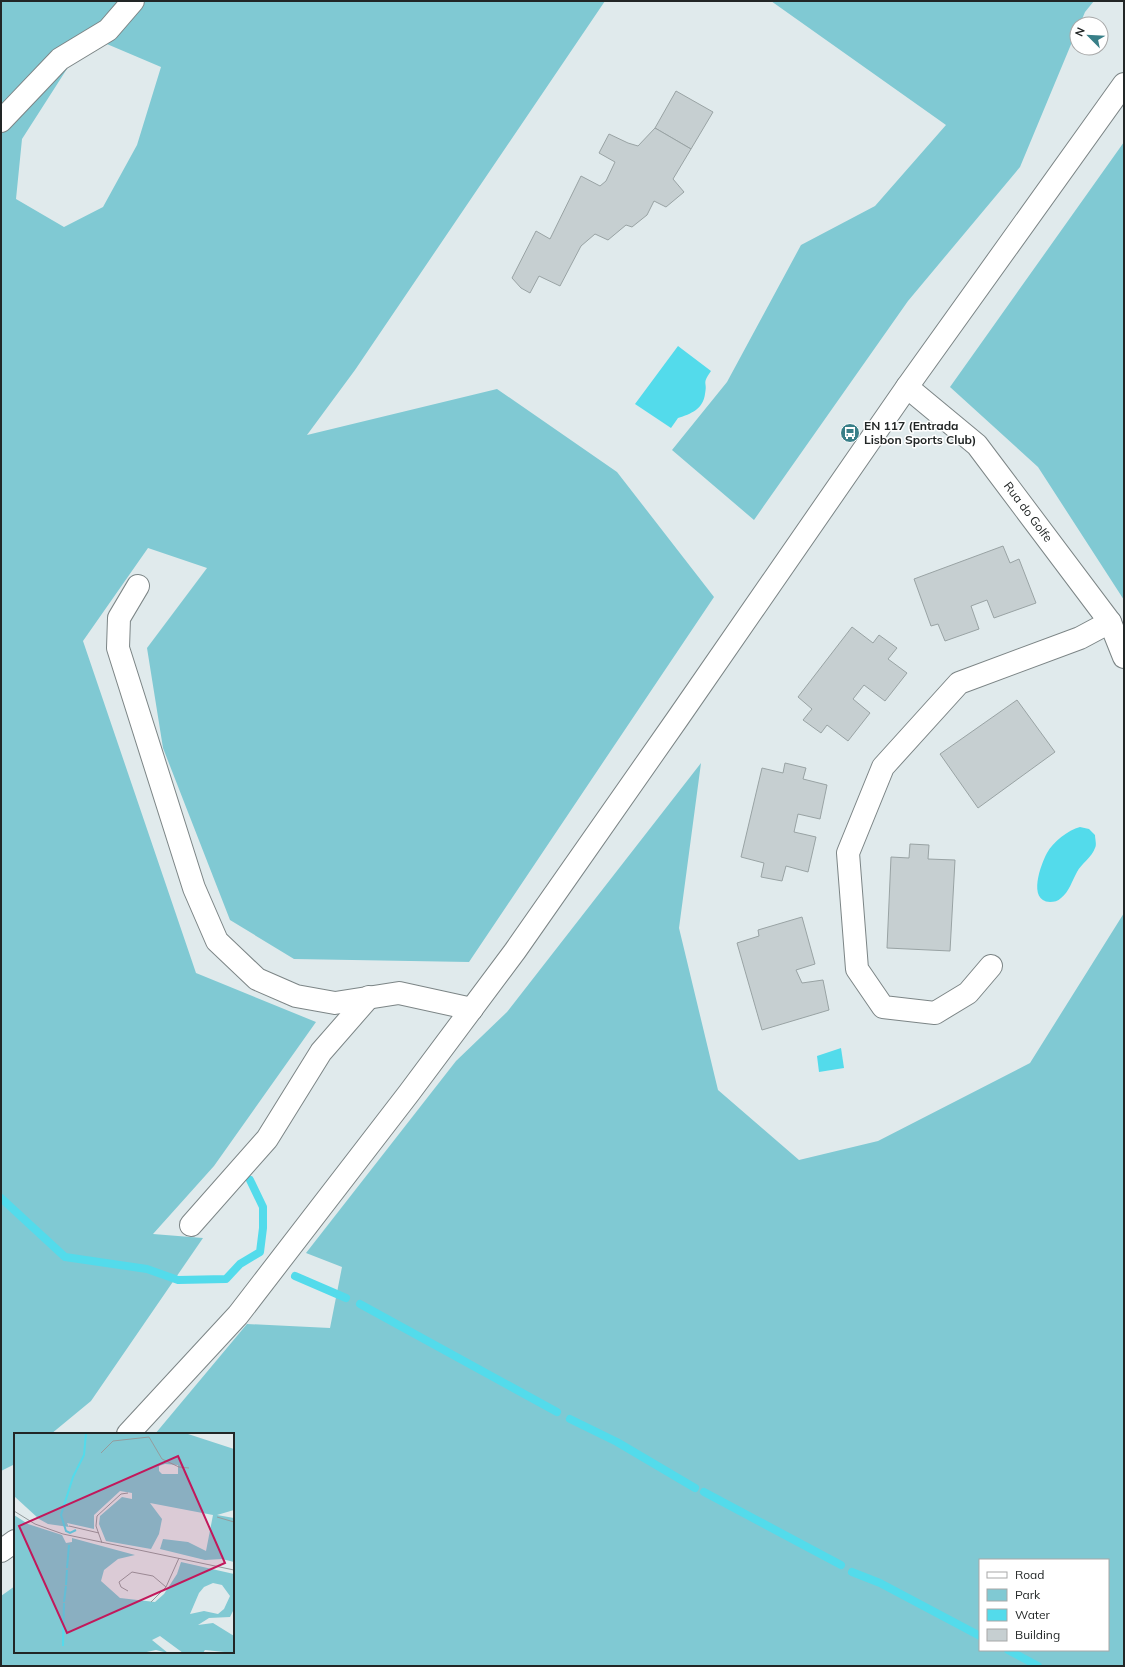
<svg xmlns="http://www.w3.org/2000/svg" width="1125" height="1667" viewBox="0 0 1125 1667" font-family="Mulish,sans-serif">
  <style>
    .green { fill: #80c9d3; fill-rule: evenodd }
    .water { fill: #53dbeb }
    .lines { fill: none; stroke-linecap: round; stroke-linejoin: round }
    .stream { stroke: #53dbeb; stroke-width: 8 }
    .building { fill: #c6cfd1; stroke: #99a3a4 }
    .minor-casing { stroke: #7c8586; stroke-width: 24 }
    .major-casing { stroke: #7c8586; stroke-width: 24 }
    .minor { stroke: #fff; stroke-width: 22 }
    .major { stroke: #fff; stroke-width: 22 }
    .labels { text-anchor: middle; stroke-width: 3; stroke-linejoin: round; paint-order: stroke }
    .poi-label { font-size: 12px; font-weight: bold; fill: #222626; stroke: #fff; text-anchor: start }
    .street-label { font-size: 12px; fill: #222626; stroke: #fff }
    .inset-river { fill: none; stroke: #53dbeb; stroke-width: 2 }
    .inset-road { fill: none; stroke: #949c9d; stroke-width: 1 }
    .view { fill: #c2185b; fill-opacity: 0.15; stroke: #c2185b; stroke-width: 2 }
    .inset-edge { fill: none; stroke: #222626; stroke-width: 2 }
  </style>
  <rect width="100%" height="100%" fill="#e0eaec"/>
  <g class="green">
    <path d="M1 1H605L355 370 307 435 497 389 617 472 714 597 469 962 294 959 230 920 163 748 147 648 207 568 148 548 83 641 196 973 316 1022 214 1166 153 1234 203 1238 91 1401 51 1434H15V1464L1 1471ZM88 36 161 67 137 145 103 207 64 227 16 199 22 139Z"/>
    <polygon points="771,1 1094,1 1085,12 1080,24 1077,24 1077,30 1020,167 908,301 754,520 672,450 727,382 801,245 875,206 946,125"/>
    <polygon points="1124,142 1124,600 1038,467 950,387"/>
    <path d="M701 763 679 928 718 1090 799 1160 878 1141 1030 1063 1124 913V1666H1V1596L15 1586V1652H233V1434H155L247 1324 330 1328 342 1267 306 1253 456 1061 507 1012ZM980 1560H1108V1650H980Z"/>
  </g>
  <g class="water">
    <path d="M678 346 711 371C701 385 708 381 705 394 703 409 691 414 678 418L671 428 635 404Z"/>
    <path d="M1080 827 1089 829 1095 835C1095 839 1097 845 1095 848 1092 857 1081 864 1077 872 1072 881 1069 892 1061 898 1058 901 1054 902 1050 902 1027 901 1041 864 1047 853 1053 842 1068 830 1080 827Z"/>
    <polygon points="841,1048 844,1068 819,1072 817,1056"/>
  </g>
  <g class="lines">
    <g class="stream">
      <polyline points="1,1198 65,1257 147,1269 178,1280 226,1279 240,1264 260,1252 263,1228 263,1207 250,1180"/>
      <polyline points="295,1276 346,1298"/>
      <polyline points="360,1304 557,1412"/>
      <polyline points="570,1419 617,1442 695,1488"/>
      <polyline points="704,1492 841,1565"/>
      <polyline points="852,1572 880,1583 980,1636"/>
      <polyline points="1008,1650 1038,1666"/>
    </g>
  </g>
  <g class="building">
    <polygon points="676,91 713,112 691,149 655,128"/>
    <polygon points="655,128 691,149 673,179 684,192 666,207 654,201 647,215 632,227 626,225 608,240 595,234 581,246 560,286 539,276 530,293 521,288 512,278 536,231 550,239 581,176 600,186 606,181 615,162 599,153 609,134 628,143 638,146"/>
    <polygon points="1003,546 1010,563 1019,559 1036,603 994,618 987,600 971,606 979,629 945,641 938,624 931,626 914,579"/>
    <polygon points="852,627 873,643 879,635 897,648 888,659 907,673 885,701 864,685 853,699 870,713 848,741 827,725 821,733 803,720 812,709 798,697"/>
    <polygon points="1017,700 1055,752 978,808 940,754"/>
    <polygon points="785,763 806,768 803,779 827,785 820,819 798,814 794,832 816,837 808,872 786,866 782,881 761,877 764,863 741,857 762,768 783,773"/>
    <polygon points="910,844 929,845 928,859 955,860 950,951 887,948 891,857 909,858"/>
    <polygon points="802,917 815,964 796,970 802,983 823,980 829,1010 762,1030 737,943 759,936 758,930"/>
  </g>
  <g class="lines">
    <g class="minor-casing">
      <g id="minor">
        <polyline points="1,121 60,59 108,30 133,1"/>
        <polyline points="907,387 977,445 1110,622 1124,657"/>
        <polyline points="138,586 119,618 118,648 194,888 217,941 257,979 296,996 335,1003 399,993 472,1009"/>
        <polyline points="991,966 968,993 935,1013 883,1007 857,969 848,853 883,767 959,683 1080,638 1110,622"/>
        <polyline points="191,1225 267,1139 321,1052 369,997"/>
      </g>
    </g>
    <g class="major-casing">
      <g id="major">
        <polyline points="128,1434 238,1315 409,1093 515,951 678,718 907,387 1124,84"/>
        <polyline points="1,1551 15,1541"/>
      </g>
    </g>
    <use href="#minor" class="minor"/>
    <use href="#major" class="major"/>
  </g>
  <defs>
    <g id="bus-disc" transform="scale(1)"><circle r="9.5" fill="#387f88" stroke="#fff"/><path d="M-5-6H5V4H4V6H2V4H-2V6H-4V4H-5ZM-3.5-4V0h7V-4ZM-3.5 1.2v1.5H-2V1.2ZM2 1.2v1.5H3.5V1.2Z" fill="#fff"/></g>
  </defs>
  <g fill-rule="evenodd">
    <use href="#bus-disc" x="850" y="433"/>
  </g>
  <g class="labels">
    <g class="poi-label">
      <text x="864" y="430">EN 117 (Entrada<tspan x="864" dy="14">Lisbon Sports Club)</tspan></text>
    </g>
    <g class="street-label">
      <text transform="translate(1028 512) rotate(53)" y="4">Rua do Golfe</text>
    </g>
  </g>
  <g transform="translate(14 1433)">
    <rect width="220" height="220" fill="#e0eaec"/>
    <path d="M0 0H171L220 16V77L203 82 220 85V129L208 126 191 127 146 116 149 106 174 109 192 118 199 82 136 70 148 86 145 101 137 116 92 108 85 91 86 83 108 64 118 66V60L106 58 80 82V96L53 90 55 94 34 91 25 86 0 63ZM151 31 164 32V41H148L145 38V33ZM0 82 14 91 48 102 52 110 58 109V105L121 122 104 126 90 137 87 148 106 165 141 169 150 161 163 141 167 129 220 141V176L216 184 195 185 184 192 199 190 220 203V220L191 217 189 220H169L146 203 138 207 154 220 142 217 128 220H0ZM199 150 208 152 216 163 210 176 204 181 190 178 176 181 185 160 190 154Z" fill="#80c9d3" fill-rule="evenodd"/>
    <path class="inset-river" d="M62 97 56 100 52 98 47 82 59 44 70 22 72 0M53 135 55 112M52 152 53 137M50 169 52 153M49 213 50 170"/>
    <path class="inset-road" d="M87 20 99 8 135 4 148 26 165 34 175 35M0 78 21 91 49 101 220 137M203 84 220 89M55 93 85 100M88 110 82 93 83 83 107 61 114 60M114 158 107 154 105 149 118 139 139 143 152 154M137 169 152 154 165 125"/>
    <path class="view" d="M164 23 211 130 53 200 5 93Z"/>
    <rect width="220" height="220" class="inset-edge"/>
  </g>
  <rect width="1125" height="1667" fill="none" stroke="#222626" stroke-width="4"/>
  <rect x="979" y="1559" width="130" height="92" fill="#ffffff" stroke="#a7a8a8"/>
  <rect x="987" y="1572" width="20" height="6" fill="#ffffff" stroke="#a7a8a8"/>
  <text x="1015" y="1579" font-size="12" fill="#222626">Road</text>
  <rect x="987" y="1589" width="20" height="12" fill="#80c9d3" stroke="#a7a8a8"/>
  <text x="1015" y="1599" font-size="12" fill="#222626">Park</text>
  <rect x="987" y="1609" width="20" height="12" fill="#53dbeb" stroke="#a7a8a8"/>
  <text x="1015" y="1619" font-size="12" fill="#222626">Water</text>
  <rect x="987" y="1629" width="20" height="12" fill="#c6cfd1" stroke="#a7a8a8"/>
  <text x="1015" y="1639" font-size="12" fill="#222626">Building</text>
  <g transform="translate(1089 36) rotate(294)"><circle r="19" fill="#ffffff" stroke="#a7a8a8"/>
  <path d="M0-3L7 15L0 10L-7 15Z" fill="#387f88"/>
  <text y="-6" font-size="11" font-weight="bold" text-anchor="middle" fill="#222626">N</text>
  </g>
</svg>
